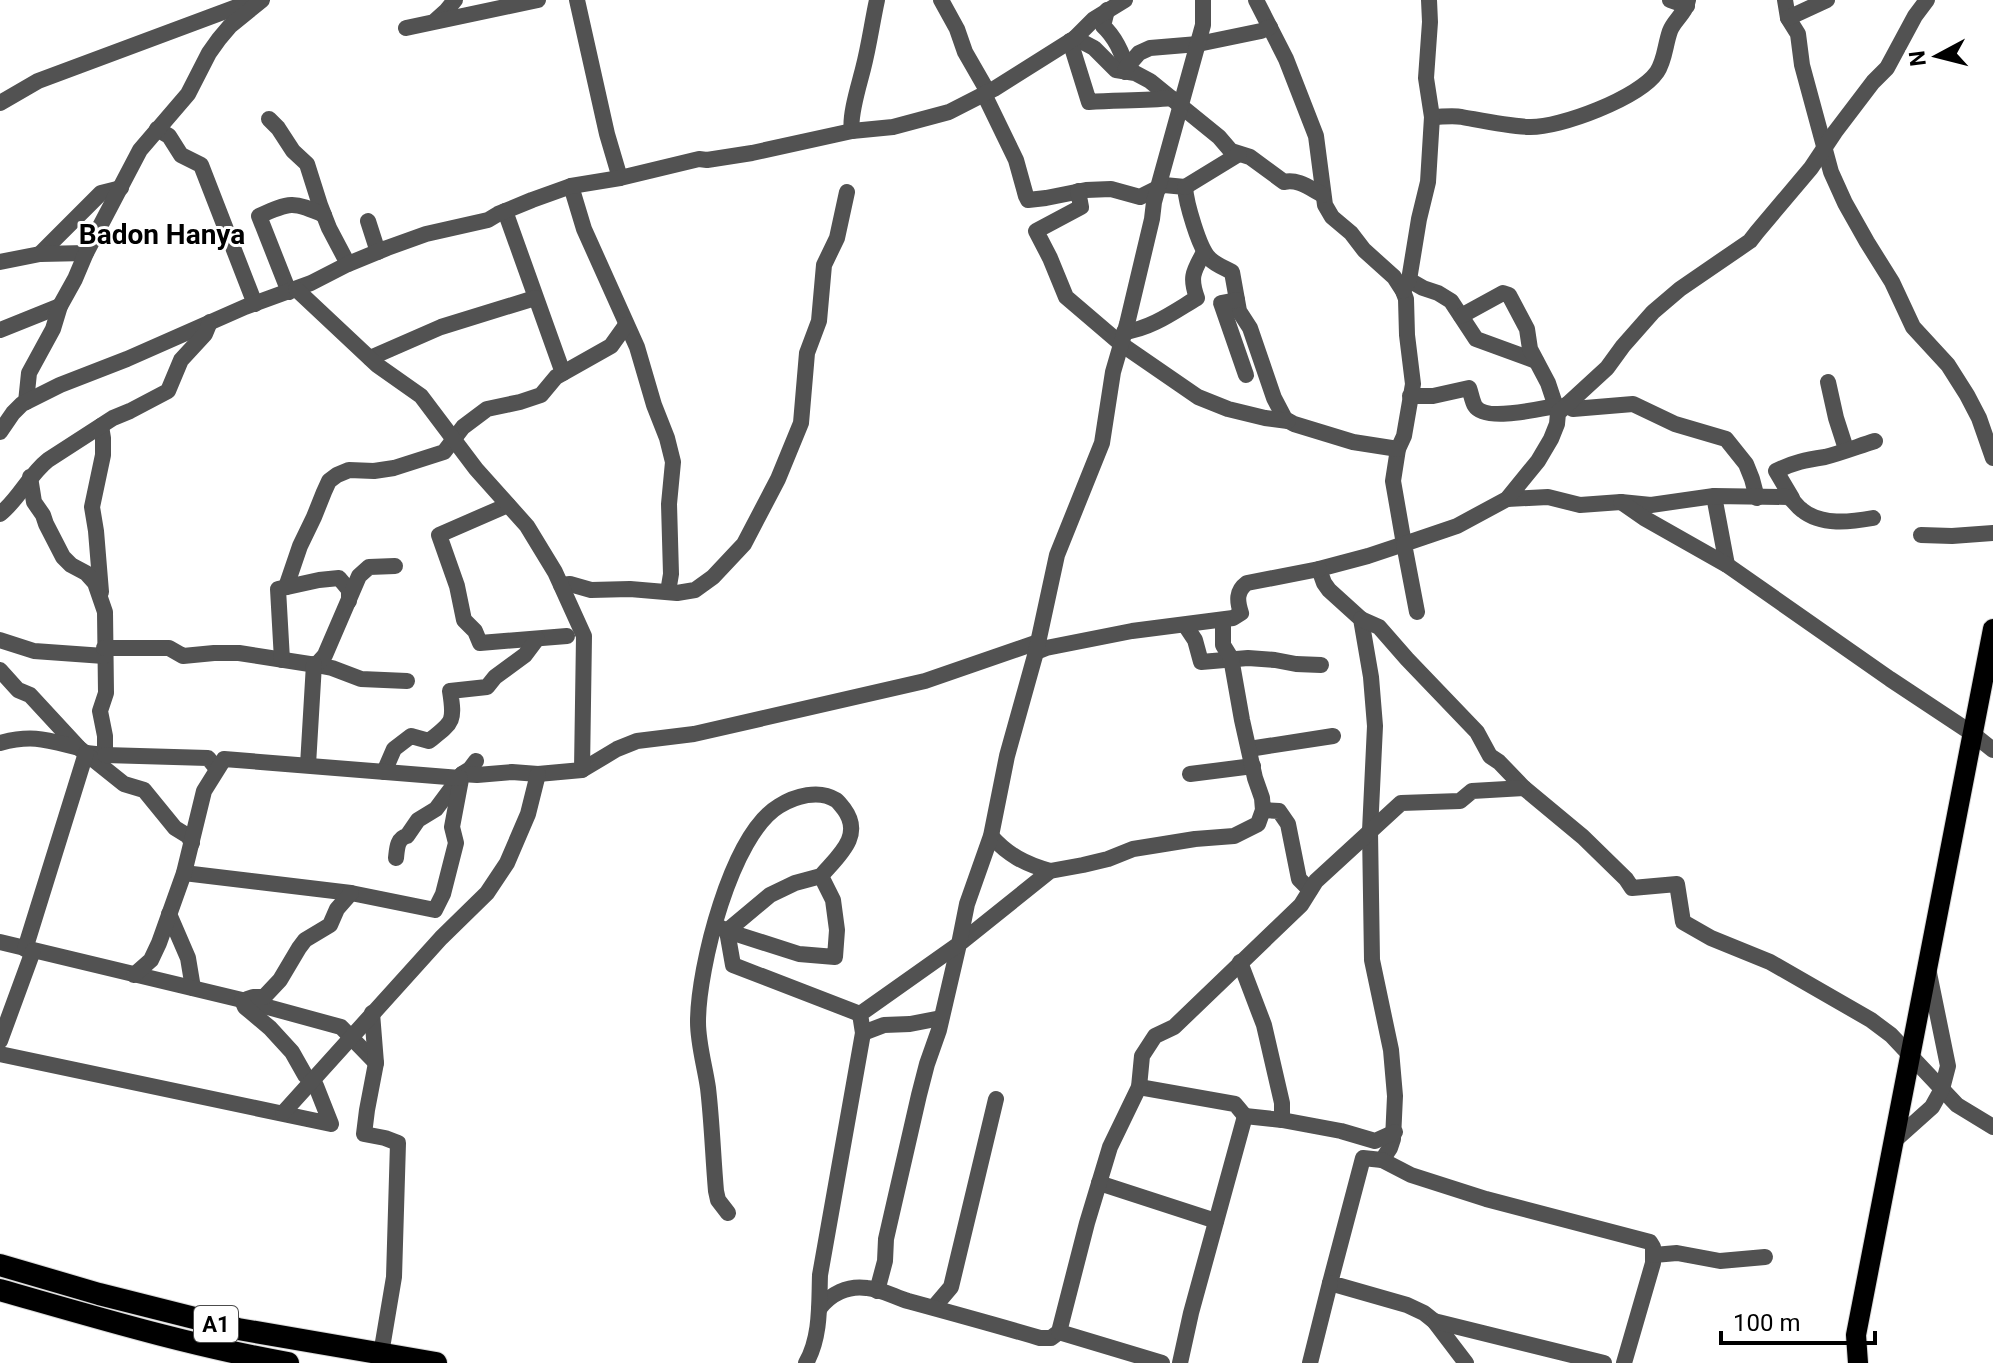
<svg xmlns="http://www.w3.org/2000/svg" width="1993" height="1363" viewBox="0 0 1993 1363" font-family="Roboto,sans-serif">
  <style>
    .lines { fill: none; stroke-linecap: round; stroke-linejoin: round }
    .major-casing { stroke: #dbdbdb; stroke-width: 22 }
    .highway-casing { stroke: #dbdbdb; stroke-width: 24 }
    .minor { stroke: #525252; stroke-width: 16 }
    .major { stroke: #000; stroke-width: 20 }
    .highway { stroke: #000; stroke-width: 22 }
    .labels { text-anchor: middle; stroke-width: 6; stroke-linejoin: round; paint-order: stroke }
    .shield { fill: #fff; stroke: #4c4c4c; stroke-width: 2 }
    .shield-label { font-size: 22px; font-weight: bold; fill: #000 }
    .quarter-label { font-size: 28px; font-weight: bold; fill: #000; stroke: #fff }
  </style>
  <rect width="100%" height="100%" fill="#fff"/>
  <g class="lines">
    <g class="major-casing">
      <polyline id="major" points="1858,1363 1856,1335 1993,629"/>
    </g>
    <g class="highway-casing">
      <g id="highway">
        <polyline points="0,1265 99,1294 238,1329 436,1363"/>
        <path d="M0 1290C95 1317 191 1346 288 1363"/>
      </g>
    </g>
    <g class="minor">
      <polyline points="577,0 607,134 620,178"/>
      <polyline points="941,0 957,29 965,52 988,92"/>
      <polyline points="1256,0 1286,59 1316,136 1325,205 1332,217 1351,233 1364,250 1394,277 1403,291 1406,299 1407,335 1413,384 1404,436 1398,449 1393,481 1404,544 1368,556 1319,569 1324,583 1329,590 1361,619 1371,677 1375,726 1370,831 1372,960 1391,1050 1395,1096 1393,1139 1390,1148 1382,1160 1363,1158 1330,1283 1407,1305 1424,1313 1434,1321 1466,1363"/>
      <polyline points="1670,0 1687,6"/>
      <polyline points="1785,0 1788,18 1798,34 1802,65 1831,172 1845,203 1867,242 1892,282 1913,327 1948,365 1967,395 1979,418 1993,458"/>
      <path d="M1107 10 1103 26C1114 36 1123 53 1126 68"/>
      <polyline points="1788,18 1827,0"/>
      <polyline points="436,20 446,11 455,0"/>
      <polyline points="406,28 538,0"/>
      <path d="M1075 38 1094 48 1116 70 1135 73 1150 81 1219 137 1231 151 1250 157 1284 182C1297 178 1311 189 1323 195"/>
      <path d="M1070 41 1089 102C1117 100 1144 101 1171 98"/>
      <polyline points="1125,72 1126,68 1139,53 1150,48 1198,44 1261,31 1270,27"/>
      <path d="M984 94 1016 160 1026 196 1028 200 1046 198 1086 190 1111 189 1140 197 1164 185 1185 187C1186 202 1199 249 1210 259 1216 265 1225 268 1232 272L1239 311 1250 328 1274 398 1285 419 1294 424 1353 442 1398 449"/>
      <polyline points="0,103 38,81 250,2"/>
      <path d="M1432 117C1442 117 1453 115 1462 117 1484 121 1507 126 1529 127 1560 128 1639 98 1657 72 1665 60 1665 45 1670 31 1674 20 1686 13 1688 0"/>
      <polyline points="269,119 278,128 293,151 307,164 320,205 329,228 348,264"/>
      <polyline points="157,129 169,136 181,155 201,165 255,304"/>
      <path d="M852 131C849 116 859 85 863 69 869 46 872 23 877 0"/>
      <polyline points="571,186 584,229 637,347 654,405 667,438 673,462 669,504 671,574 668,592"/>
      <polyline points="1185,187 1239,154"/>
      <polyline points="1078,191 1081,207 1036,231 1050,258 1066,297 1121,344 1198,397 1228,409 1265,418 1288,421"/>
      <polyline points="505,211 563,373"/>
      <polyline points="368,221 378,252"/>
      <polyline points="40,254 101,193 121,188"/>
      <polyline points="0,262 40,254 86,253"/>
      <polyline points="1409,280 1423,288 1438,293 1451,301 1476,339 1536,361"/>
      <polyline points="1403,291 1409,280 1419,219 1428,182 1432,117 1426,78 1430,22 1429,0"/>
      <path d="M289 292 259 216C290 202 293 201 324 215"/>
      <polyline points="1237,300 1221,303 1246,375"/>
      <polyline points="1461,316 1503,293 1509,295 1527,329 1530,349 1548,383 1558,413"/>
      <polyline points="0,330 60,306"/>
      <path d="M1124 332C1151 329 1175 311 1197 298 1189 276 1194 271 1204 252"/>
      <polyline points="370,358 441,327 535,298"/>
      <polyline points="1828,382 1836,418 1846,449"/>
      <path d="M1410 396H1433L1469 388C1471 393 1472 401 1475 406 1485 422 1539 409 1556 406"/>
      <polyline points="26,402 29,373 53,329 60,306 75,279 86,253 140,150 188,94 209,53 219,39 230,26 262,0"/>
      <polyline points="1566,405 1573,409 1633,404 1675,424 1726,439 1746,464 1752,479 1757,498"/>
      <polyline points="101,426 103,438 103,455 92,507 96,531 101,592"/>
      <polyline points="0,432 13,413 22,404 60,385 127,359 245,307 311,283 348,264 387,248 426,234 488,220 498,214 532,200 571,186 620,178 699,159 707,160 752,153 852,131 893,127 949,112 994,89 1075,38 1094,19 1125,0"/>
      <polyline points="30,477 34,502 43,515 46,524 63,557 71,565 86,573 95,583 105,612 106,693 100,711 105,736 105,755 86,753"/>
      <polyline points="1714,496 1727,565"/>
      <path d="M1792 498 1776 471C1794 462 1806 460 1825 457 1841 453 1859 446 1875 441"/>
      <path d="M1507 499 1548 497 1580 505 1621 502 1651 505 1714 496 1788 497C1794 500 1796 506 1802 510 1821 526 1851 522 1873 518"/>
      <polyline points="1621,502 1644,518 1727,565 1890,679 1973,734 1993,750"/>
      <polyline points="508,505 439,535 457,586 464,620 475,631 480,643 567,636"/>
      <path d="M0 514C19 499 29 475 48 460L113 418 130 411 168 391 181 360 205 334 210 322"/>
      <polyline points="1921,535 1952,536 1993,533"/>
      <polyline points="561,585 570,584 591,590 630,589 677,593 695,590 713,577 744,544 778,479 801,423 807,353 819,321 824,265 837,238 847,192"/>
      <polyline points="286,587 300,546 314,517 324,492 329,481 337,475 349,470 374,471 394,468 444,452 463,427 487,409 520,402 541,395 556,377 611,346 626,325"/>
      <polyline points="1417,612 1404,544 1457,526 1507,499 1538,461 1551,439 1557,424 1558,413 1607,368 1623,346 1653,312 1680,289 1750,241 1757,232 1811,168 1835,132 1873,82 1887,68 1915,16 1927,0"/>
      <polyline points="1361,619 1379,627 1407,659 1477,732 1490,756 1499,762 1524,788 1583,837 1626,879 1632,888 1677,884 1683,922 1711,938 1770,962 1871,1020 1891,1035 1957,1105 1993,1127"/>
      <polyline points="1185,625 1195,640 1201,662 1248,658 1275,660 1296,664 1321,665"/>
      <polyline points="0,640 34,651 104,656"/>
      <polyline points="104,648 169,648 183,656 214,653 239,653 316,665 332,668 361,679 407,681"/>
      <path d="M1036 652 1046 648 1132 631 1233 618 1241 613C1237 601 1236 591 1247 583L1319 569"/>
      <polyline points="282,660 278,589 319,580 339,578 349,590 349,601"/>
      <polyline points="316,665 325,655 359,576 369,567 395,566"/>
      <polyline points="0,670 18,690 30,695 79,748 124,784 144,790 175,828 188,836 192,843"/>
      <path d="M0 743C33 734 47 740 79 748"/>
      <polyline points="1249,749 1333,736"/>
      <polyline points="105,755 208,758 217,769"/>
      <polyline points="308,765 314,664"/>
      <polyline points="582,770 617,749 637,741 694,734 925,681 1038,642"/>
      <path d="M384 772 394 749 411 736 429 741C453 722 455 722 450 691L487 687 495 677 525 655 537 639"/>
      <polyline points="1190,774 1253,766"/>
      <polyline points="1263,810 1279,811 1288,824 1299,879 1310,890"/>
      <path d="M991 836C1008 855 1025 864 1050 871"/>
      <path d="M396 858C397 849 397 838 407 836L418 820 436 809 462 774 470 769 476 761"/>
      <polyline points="184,873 351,893 435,910 443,894 456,843 452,827 462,774 477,775 512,772 538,774 582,770 584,636 555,572 527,526 476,469 421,396 377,365 296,289"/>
      <polyline points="169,914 188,958 193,988"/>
      <polyline points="721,928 727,931 733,965 860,1014"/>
      <polyline points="0,942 242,1000 341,1027 376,1063"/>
      <polyline points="25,949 86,753"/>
      <polyline points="134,975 151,960 159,943 184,873 204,791 224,759 460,778"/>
      <polyline points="247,999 253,997 264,997 280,980 299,948 305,940 330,925 337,909 351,893"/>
      <polyline points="372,1013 376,1063 367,1110 364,1134 385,1138 398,1143 394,1277 381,1354"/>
      <polyline points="863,1033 884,1025 910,1024 941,1018"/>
      <polyline points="0,1041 33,951"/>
      <polyline points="0,1054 331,1124 316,1086 305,1075 292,1052 270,1028 245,1007 242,1000"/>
      <polyline points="1139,1087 1235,1104 1245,1116"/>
      <polyline points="283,1113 441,938 487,893 507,863 528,814 538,774"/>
      <polyline points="1282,1120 1341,1131 1375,1141 1395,1132"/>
      <polyline points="1894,1141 1932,1107 1942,1089 1948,1066 1929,973"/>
      <polyline points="1382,1160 1411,1175 1486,1199 1650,1242 1653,1247 1653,1263 1624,1363"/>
      <polyline points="1099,1183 1216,1221"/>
      <path d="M728 1213 718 1200 716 1191C713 1157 712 1122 708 1088 705 1067 698 1044 698 1022 698 968 731 835 779 806 795 796 819 789 836 800 839 802 842 807 844 809 864 836 838 856 821 876L833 900 837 930 835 957 799 954 727 931 770 895 795 883 821 876"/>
      <polyline points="1654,1255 1677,1253 1720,1261 1765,1257"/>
      <polyline points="877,1291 885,1261 886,1239 919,1095 927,1064 939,1030 959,944 1050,871 1083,865 1108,859 1133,849 1158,845 1195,839 1234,836 1258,824 1263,810 1262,798 1255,778 1242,720 1231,658 1223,645 1223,620"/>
      <polyline points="934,1307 951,1287 996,1099"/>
      <path d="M819 1309C830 1294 848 1285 867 1288 881 1289 895 1297 908 1301 952 1313 996 1325 1040 1338H1051L1059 1332 1087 1223 1110 1147 1139 1087 1142 1056 1155 1036 1174 1027 1301 905 1316 881 1401 803 1460 801 1472 791 1524 788"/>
      <polyline points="1434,1321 1604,1363"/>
      <polyline points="1059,1332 1162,1363"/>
      <path d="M806 1363C821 1337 819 1304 820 1275L863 1033 860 1014 959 944 967 904 991 836 1007 756 1036 652 1057 555 1102 443 1113 372 1127 324 1152 219 1154 202 1203 25V0"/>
      <polyline points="1180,1363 1191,1313 1245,1116 1282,1120 1282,1103 1264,1025 1240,962"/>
      <polyline points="1310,1363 1330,1283"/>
    </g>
    <use href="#major" class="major"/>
    <use href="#highway" class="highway"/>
  </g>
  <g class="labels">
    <rect class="shield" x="194" y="1306" width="44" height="36" rx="6"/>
    <g class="shield-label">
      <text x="216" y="1332">A1</text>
    </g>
    <g class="quarter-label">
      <text x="162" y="244">Badon Hanya</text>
    </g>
  </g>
  <g transform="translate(1937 56) rotate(263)" stroke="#ffffff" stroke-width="6" paint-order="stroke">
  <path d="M0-6L14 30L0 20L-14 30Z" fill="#000000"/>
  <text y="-12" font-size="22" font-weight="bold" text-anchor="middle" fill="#000000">N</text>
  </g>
  <path d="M1721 1331v12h154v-12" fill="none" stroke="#000000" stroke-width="4"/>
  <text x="1733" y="1331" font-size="24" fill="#000000" stroke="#ffffff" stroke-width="6" paint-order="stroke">100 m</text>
</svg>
